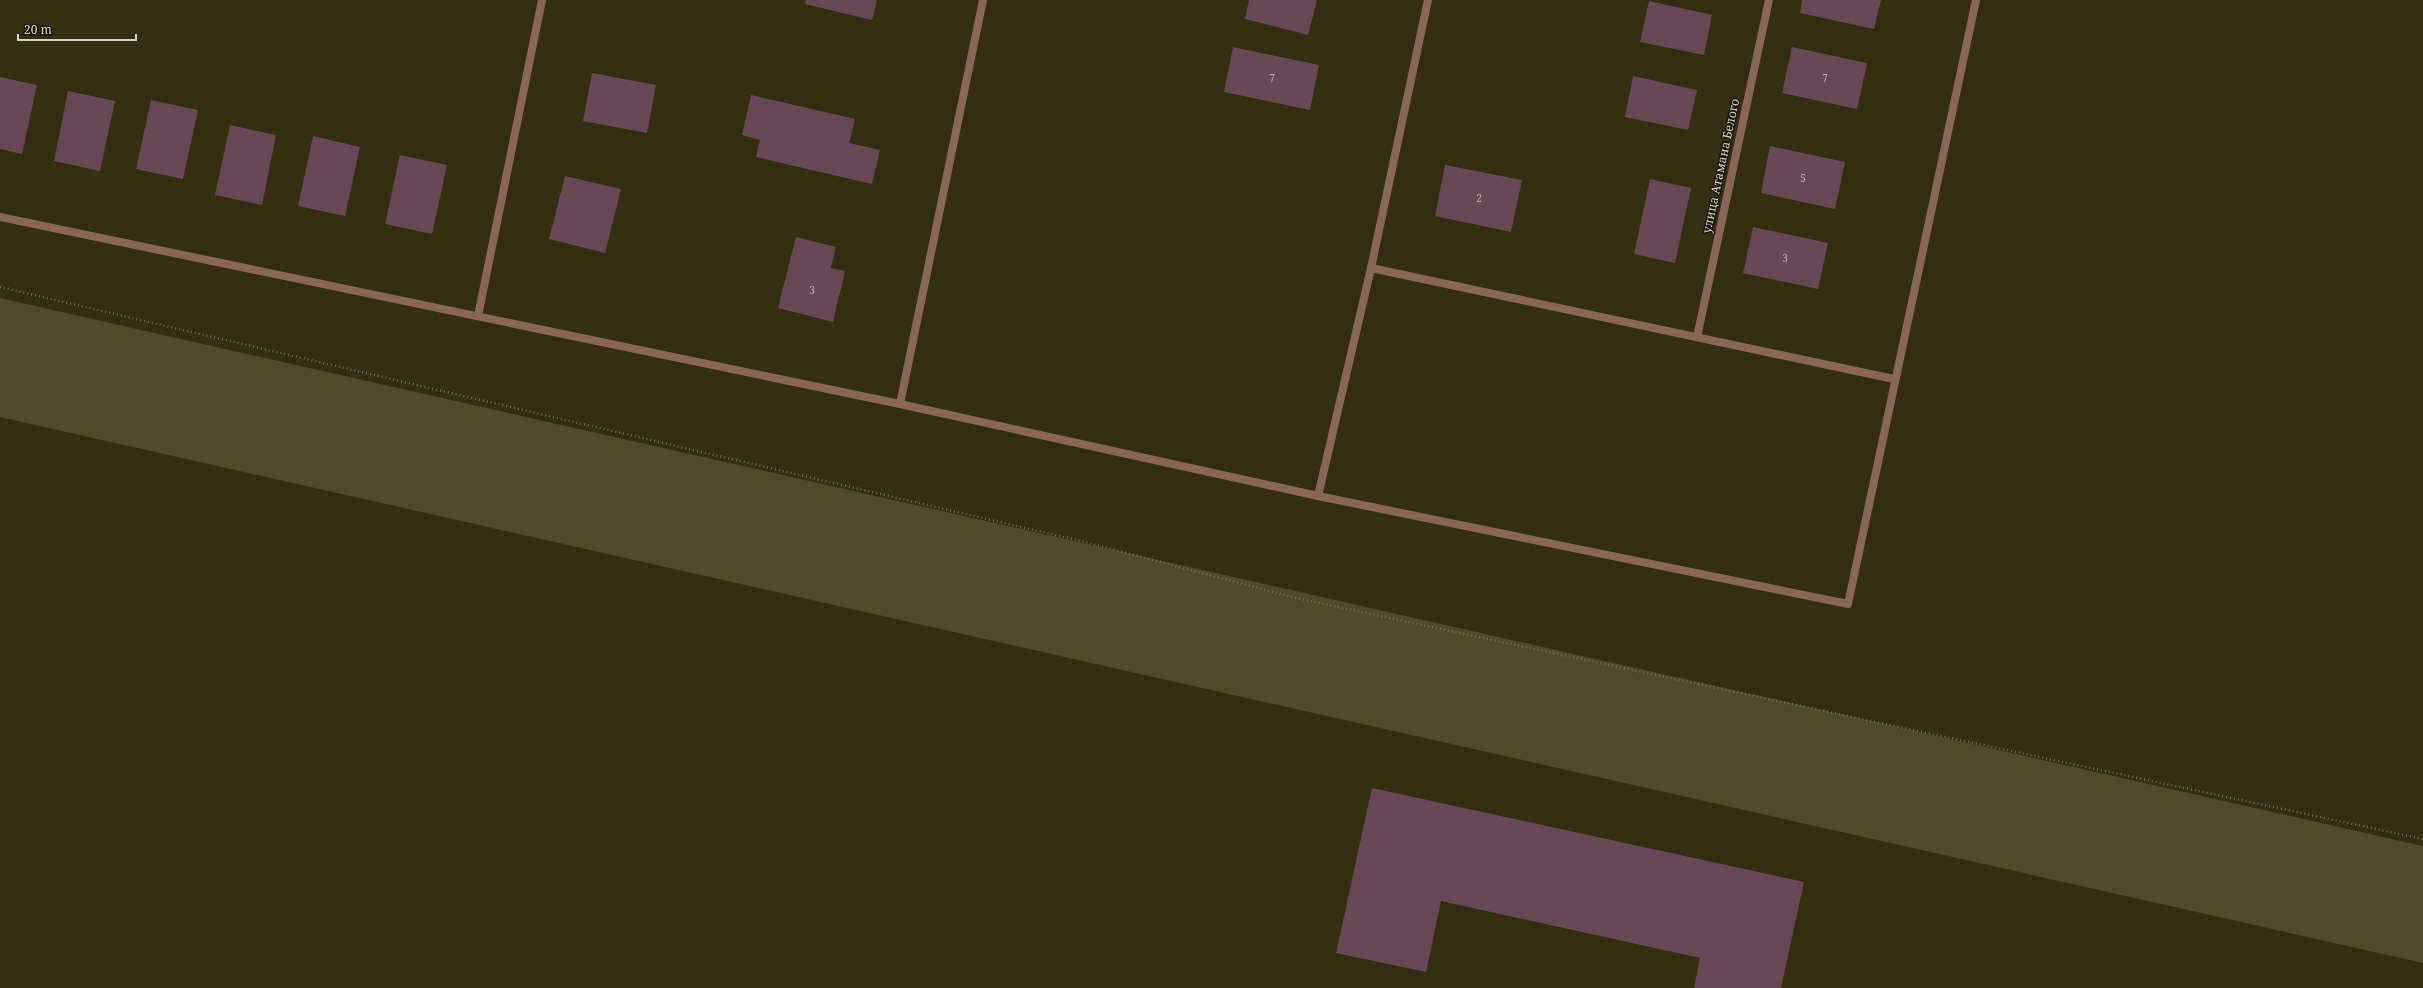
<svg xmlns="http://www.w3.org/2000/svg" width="2423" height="988" viewBox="0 0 2423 988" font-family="'Noto Serif',serif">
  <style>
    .green { fill: #524b29 }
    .building { fill: #674956 }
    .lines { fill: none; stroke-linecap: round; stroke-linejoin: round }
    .path { stroke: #757159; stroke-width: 2.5; stroke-dasharray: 1 3; stroke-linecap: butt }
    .minor { stroke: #896756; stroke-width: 8 }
    .labels { text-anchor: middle; stroke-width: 3; stroke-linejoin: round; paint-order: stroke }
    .number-label { font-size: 10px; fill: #bbb1a8 }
    .street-label { font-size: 12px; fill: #d7d4c3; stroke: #19160a }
  </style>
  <rect width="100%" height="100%" fill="#342e12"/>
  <polygon class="green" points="0,298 2423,846 2423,963 0,417"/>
  <g class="building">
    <polygon points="806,0 877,0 872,20 805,4"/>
    <polygon points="1249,0 1317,0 1308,35 1245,19"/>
    <polygon points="1802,0 1881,0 1874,29 1800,13"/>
    <polygon points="1649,1 1712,15 1704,55 1640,42"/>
    <polygon points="1233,47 1319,65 1310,110 1224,92"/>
    <polygon points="1792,47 1867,63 1857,109 1782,93"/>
    <polygon points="592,73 656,85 647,133 583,121"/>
    <polygon points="1633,76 1697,90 1688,130 1625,117"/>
    <polygon points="0,77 37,85 22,154 0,149"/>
    <polygon points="68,91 115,101 100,171 54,161"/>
    <polygon points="751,95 855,119 849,143 880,150 872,184 756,157 760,140 742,135"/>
    <polygon points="151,100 198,110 183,179 136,169"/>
    <polygon points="230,125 276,135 262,205 215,195"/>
    <polygon points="313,136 360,147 345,216 298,206"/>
    <polygon points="1770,146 1845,162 1835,209 1761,193"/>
    <polygon points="400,155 447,165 432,234 385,224"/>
    <polygon points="1445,165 1522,180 1511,232 1435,216"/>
    <polygon points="565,176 621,189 605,253 549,239"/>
    <polygon points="1650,179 1691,188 1675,263 1634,254"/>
    <polygon points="1753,227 1828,243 1818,289 1743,273"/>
    <polygon points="796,237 836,247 831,268 845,271 833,322 778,308"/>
    <polygon points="1372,788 1804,882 1781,988 1694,988 1700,958 1441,901 1426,972 1336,953"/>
  </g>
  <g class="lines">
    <polyline class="path" points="0,287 1089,543 1296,598 2423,839"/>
    <g class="minor">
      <polyline points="0,217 900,404 1318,496 1848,604 1976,0"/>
      <polyline points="1371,268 1894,379"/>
      <polyline points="478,316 542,0"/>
      <polyline points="1697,337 1769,0"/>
      <polyline points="900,404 983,0"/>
      <polyline points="1318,496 1371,268 1428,0"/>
    </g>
  </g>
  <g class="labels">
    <g class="number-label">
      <text x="1272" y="82">7</text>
      <text x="1825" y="82">7</text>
      <text x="1803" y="182">5</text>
      <text x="1479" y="202">2</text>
      <text x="1785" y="262">3</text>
      <text x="812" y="294">3</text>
    </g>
    <g class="street-label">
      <text transform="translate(1721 166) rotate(-78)" y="4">улица Атамана Белого</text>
    </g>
  </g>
  <path d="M18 34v6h118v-6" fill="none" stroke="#d7d4c3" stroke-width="2"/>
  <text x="24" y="34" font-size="12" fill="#d7d4c3" stroke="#19160a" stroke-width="3" paint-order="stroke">20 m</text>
</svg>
